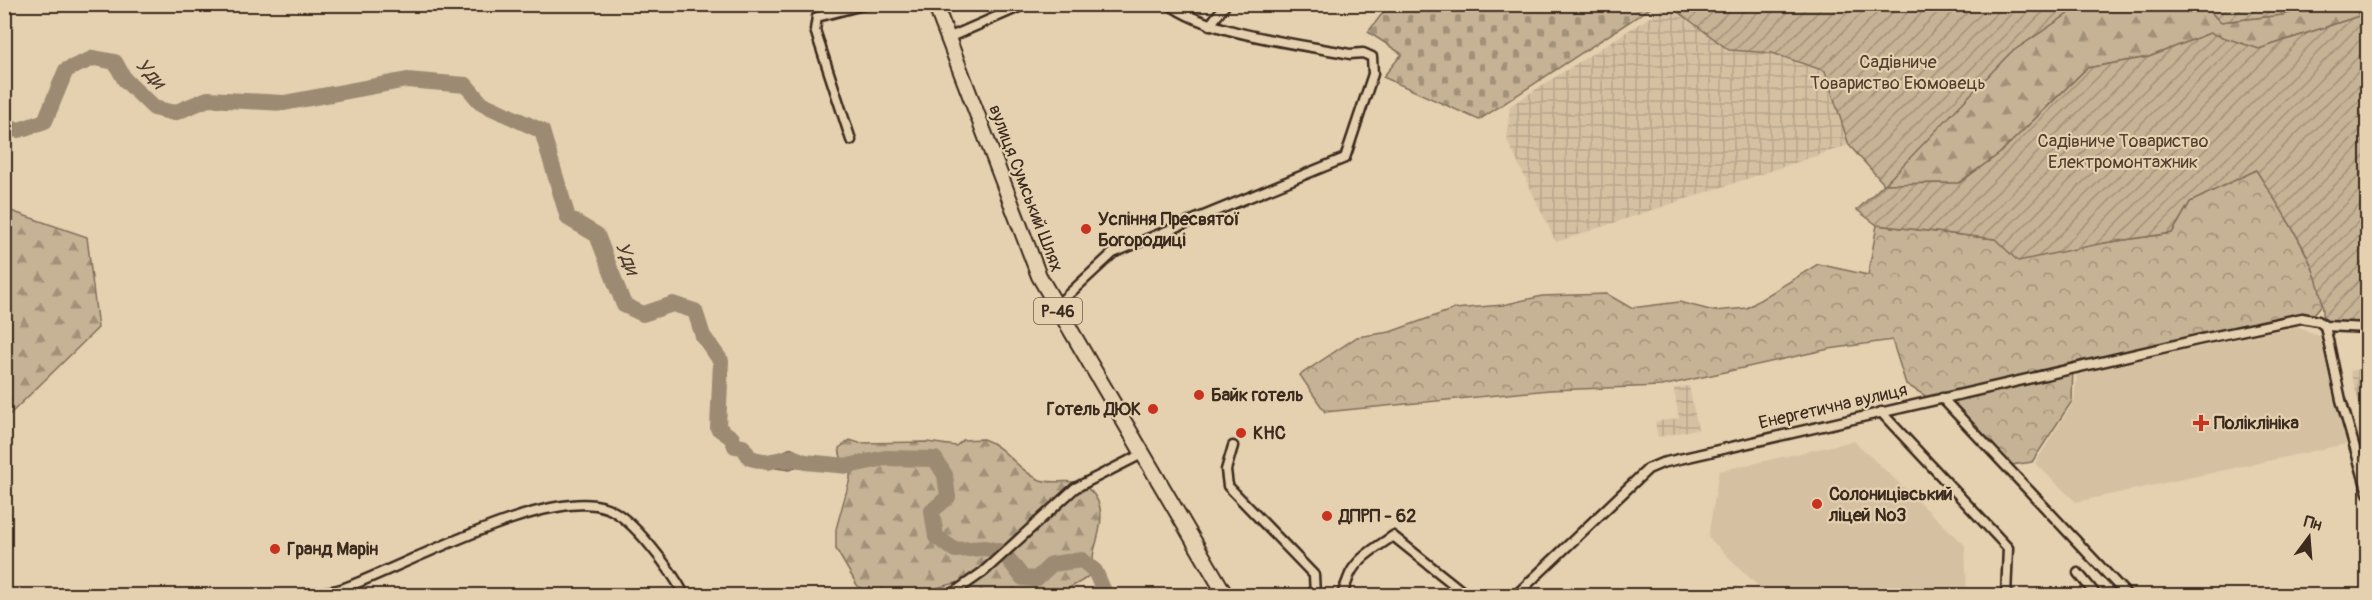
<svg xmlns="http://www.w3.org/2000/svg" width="2372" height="600" viewBox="0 0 2372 600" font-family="Pangolin,sans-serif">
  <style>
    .built { fill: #d5c1a2 }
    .industrial { fill: url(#industrial-grid) }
    .forest { fill: url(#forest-firs); stroke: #806e5a; stroke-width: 1.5 }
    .cemetery { fill: url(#cemetery-stones); stroke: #806e5a; stroke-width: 1.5 }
    .park { fill: url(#park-crowns); stroke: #806e5a; stroke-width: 1.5 }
    .garden { fill: url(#garden-furrows); stroke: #806e5a; stroke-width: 1.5 }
    .water { fill: url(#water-rules); stroke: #766451; stroke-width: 1.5 }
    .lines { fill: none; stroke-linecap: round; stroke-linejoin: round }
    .river { stroke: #9d8a73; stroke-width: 16 }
    .minor-casing { stroke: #3b2a1e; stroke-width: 13 }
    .primary-casing { stroke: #3b2a1e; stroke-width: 18 }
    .minor { stroke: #e5d0af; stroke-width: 8 }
    .primary { stroke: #e5d0af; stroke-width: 14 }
    .poi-dot { fill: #c8321e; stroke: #e5d0af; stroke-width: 2 }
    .labels { text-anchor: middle; stroke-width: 4.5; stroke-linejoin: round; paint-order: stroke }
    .shield { fill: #e5d0af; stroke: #6e5c4a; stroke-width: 1.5 }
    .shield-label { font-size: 16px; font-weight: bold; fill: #3b2a1e }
    .park-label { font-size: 18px; fill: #503e30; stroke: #e5d0af }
    .street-label { font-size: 18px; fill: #3b2a1e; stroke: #e5d0af }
    .poi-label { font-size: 18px; font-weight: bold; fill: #3b2a1e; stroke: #e5d0af; text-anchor: start }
    .water-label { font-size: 20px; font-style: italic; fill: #4f3d2f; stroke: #e5d0af }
  </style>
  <defs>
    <pattern id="industrial-grid" width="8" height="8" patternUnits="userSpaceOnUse" patternTransform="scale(1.5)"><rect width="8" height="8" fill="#d5c1a2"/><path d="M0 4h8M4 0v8" fill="none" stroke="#b8a68b"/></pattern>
    <pattern id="forest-firs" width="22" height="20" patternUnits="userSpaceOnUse" patternTransform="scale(1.5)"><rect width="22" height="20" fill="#c6b295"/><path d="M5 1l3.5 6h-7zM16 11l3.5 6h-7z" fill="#a29179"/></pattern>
    <pattern id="cemetery-stones" width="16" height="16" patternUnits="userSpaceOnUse" patternTransform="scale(1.5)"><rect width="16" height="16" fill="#c6b295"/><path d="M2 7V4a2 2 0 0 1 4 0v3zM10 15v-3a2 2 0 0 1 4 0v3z" fill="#a29179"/></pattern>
    <pattern id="park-crowns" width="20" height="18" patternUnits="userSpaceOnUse" patternTransform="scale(1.5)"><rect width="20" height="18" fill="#c6b295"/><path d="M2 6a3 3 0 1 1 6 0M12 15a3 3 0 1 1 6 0" fill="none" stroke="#a29179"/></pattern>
    <pattern id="garden-furrows" width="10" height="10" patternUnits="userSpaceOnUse" patternTransform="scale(1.5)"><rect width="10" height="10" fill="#c6b295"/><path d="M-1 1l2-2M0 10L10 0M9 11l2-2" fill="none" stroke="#a29179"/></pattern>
    <pattern id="water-rules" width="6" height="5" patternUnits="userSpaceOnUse" patternTransform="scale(1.5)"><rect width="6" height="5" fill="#9d8a73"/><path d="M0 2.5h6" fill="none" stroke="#81715e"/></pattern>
  </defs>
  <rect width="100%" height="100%" fill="#e5d0af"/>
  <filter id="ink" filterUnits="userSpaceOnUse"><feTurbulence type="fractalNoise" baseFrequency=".0167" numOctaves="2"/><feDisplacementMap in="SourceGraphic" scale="12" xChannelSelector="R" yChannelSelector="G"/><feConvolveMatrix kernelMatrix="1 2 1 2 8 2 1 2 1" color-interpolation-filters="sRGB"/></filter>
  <g filter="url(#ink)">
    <g class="built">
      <polygon points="2297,326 2323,338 2346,444 2076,502 2035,463 2074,401 2077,373"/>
      <polygon points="1854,441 1965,545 1967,595 1767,595 1708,537 1719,471"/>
    </g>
    <g class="industrial">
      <polygon points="1667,6 1729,50 1772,53 1825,71 1849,145 1556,242 1507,140 1510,106"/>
      <polygon points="2367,367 2368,367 2367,430 2350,371"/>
      <polygon points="1689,386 1698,429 1658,437 1655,422 1679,418 1674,389"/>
    </g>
    <g class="forest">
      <polygon points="2320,4 2354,5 2360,16 2259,49 2210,33 2149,57 2087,68 1999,154 1958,183 1884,184 2010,53 2081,5 2185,5 2209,10 2220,22 2282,15"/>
      <polygon points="5,209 87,237 98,328 5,419"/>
      <path d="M983 439C1005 446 1017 470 1038 479 1052 486 1068 477 1083 485 1109 501 1101 528 1094 551 1092 559 1094 567 1090 574 1083 584 1068 585 1061 595H969L971 592 960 582 940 587 923 595H876L864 592 857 585 836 549V529L850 479V470L841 458 839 448 850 440 859 443 927 442 956 446 963 440Z"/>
    </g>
    <polygon class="cemetery" points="1389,5 1389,4 1655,5 1479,120 1383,77 1402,54 1368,32"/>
    <path class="park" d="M2256 169C2280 208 2314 257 2324 302L2314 314 2073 363 2072 401 2032 462 2012 465 1961 418 1906 384 1892 340 1829 349 1662 386 1549 390 1325 412 1300 375 1357 337 1390 332 1454 309 1503 305 1542 296 1607 294 1631 308 1679 302 1714 311 1747 308 1818 264 1868 275 1877 225 1995 239 2104 243 2172 233 2190 202Z"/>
    <g class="garden">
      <path d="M1668 4 2081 5 2010 53 1885 184 1959 183 1999 154 2087 68 2149 57 2210 33 2259 49 2359 16 2354 5H2367V328L2323 321C2326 271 2282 212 2256 170L2190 202 2172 233 2104 243 2018 261 1995 239 1877 225 1857 210 1884 184 1849 145 1825 71 1772 53 1729 50Z"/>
      <polygon points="2185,5 2320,5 2282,15 2220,22 2209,10"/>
    </g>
    <polygon class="water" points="791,448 806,457 805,462 790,470 776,468 773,456"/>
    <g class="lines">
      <polyline class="river" points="4,128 19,130 45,121 66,70 94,58 115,62 125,80 154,108 174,113 208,99 284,103 407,80 466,85 481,103 542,131 568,218 597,235 624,305 643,314 673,304 695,311 703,336 721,361 718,428 732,438 735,446 743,447 750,458 767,462 792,457 805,462 848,466 885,458 935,459 945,475 948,497 932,511 936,537 955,550 985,548 1003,552 1023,578 1036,579 1052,564 1082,560 1095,571 1106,596"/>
      <g class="minor-casing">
        <g id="minor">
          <polyline points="1210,25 1226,4"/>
          <polyline points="948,38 1026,4"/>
          <polyline points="851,140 815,30 817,17 867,4"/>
          <path d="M1056 306 1113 253 1345 158 1373 74 1372 57 1363 53 1350 54C1300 44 1208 34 1169 4"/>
          <polyline points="2325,326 2341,400 2368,493"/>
          <polyline points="1942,398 2128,596"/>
          <polyline points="1881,412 2008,548 2006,596"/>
          <polyline points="1233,446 1226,470 1228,486 1314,575 1315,596"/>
          <polyline points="2078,573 2097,596"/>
          <path d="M303 596C317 592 331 593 344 588 403 567 549 486 607 508 633 518 672 571 685 596"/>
          <polyline points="949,596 983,572 1075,488 1142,454"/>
          <path d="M1341 596C1345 588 1347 581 1350 574 1358 557 1379 546 1393 536L1468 596"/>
          <polyline points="1515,596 1648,469 1662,463 2197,340 2302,318 2318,321 2325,326 2368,328"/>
        </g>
      </g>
      <g class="primary-casing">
        <polyline id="primary" points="935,4 1039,276 1226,596"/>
      </g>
      <use href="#minor" class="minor"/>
      <use href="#primary" class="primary"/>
    </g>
  </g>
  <g class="poi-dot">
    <circle cx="1086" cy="229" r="6"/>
    <circle cx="1199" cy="395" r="6"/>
    <circle cx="1153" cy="409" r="6"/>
    <path d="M2198 414h6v6h6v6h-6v6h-6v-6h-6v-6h6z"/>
    <circle cx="1241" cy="433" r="6"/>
    <circle cx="1817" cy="504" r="6"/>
    <circle cx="1327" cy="516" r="6"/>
    <circle cx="275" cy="549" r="6"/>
  </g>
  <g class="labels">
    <rect class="shield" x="1034" y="298" width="48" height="26" rx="4.5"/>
    <g class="shield-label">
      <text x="1058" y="317">Р-46</text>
    </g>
    <g class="park-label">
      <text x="1898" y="68">Садівниче<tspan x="1898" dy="21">Товариство Еюмовець</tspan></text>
      <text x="2123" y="147">Садівниче Товариство<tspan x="2123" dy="21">Електромонтажник</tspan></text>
    </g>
    <g class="street-label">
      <text transform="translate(1026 188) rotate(69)" y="6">вулиця Сумський Шлях</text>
      <text transform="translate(1833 406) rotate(-13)" y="6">Енергетична вулиця</text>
    </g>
    <g class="poi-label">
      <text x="1098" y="225">Успіння Пресвятої<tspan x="1098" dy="21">Богородиці</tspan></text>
      <text x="1211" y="401">Байк готель</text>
      <text x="1141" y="415" text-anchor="end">Готель ДЮК</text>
      <text x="2214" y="429">Поліклініка</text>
      <text x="1253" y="439">КНС</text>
      <text x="1829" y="500">Солоницівський<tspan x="1829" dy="21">ліцей №3</tspan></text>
      <text x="1339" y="522">ДПРП - 62</text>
      <text x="287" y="555">Гранд Марін</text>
    </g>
    <g class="water-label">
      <text transform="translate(151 73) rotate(48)" y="7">Уди</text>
      <text transform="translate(628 258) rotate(69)" y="7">Уди</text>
    </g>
  </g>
  <rect width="2372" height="600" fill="none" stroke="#e5d0af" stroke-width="24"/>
  <rect x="12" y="12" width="2348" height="576" fill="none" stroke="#3b2a1e" stroke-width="2" filter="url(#ink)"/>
  <g transform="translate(2309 537) rotate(16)" stroke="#e5d0af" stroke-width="4.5" paint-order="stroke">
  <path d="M0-4.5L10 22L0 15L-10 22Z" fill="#3b2a1e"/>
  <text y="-9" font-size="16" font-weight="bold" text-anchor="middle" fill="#3b2a1e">Пн</text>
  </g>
</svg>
